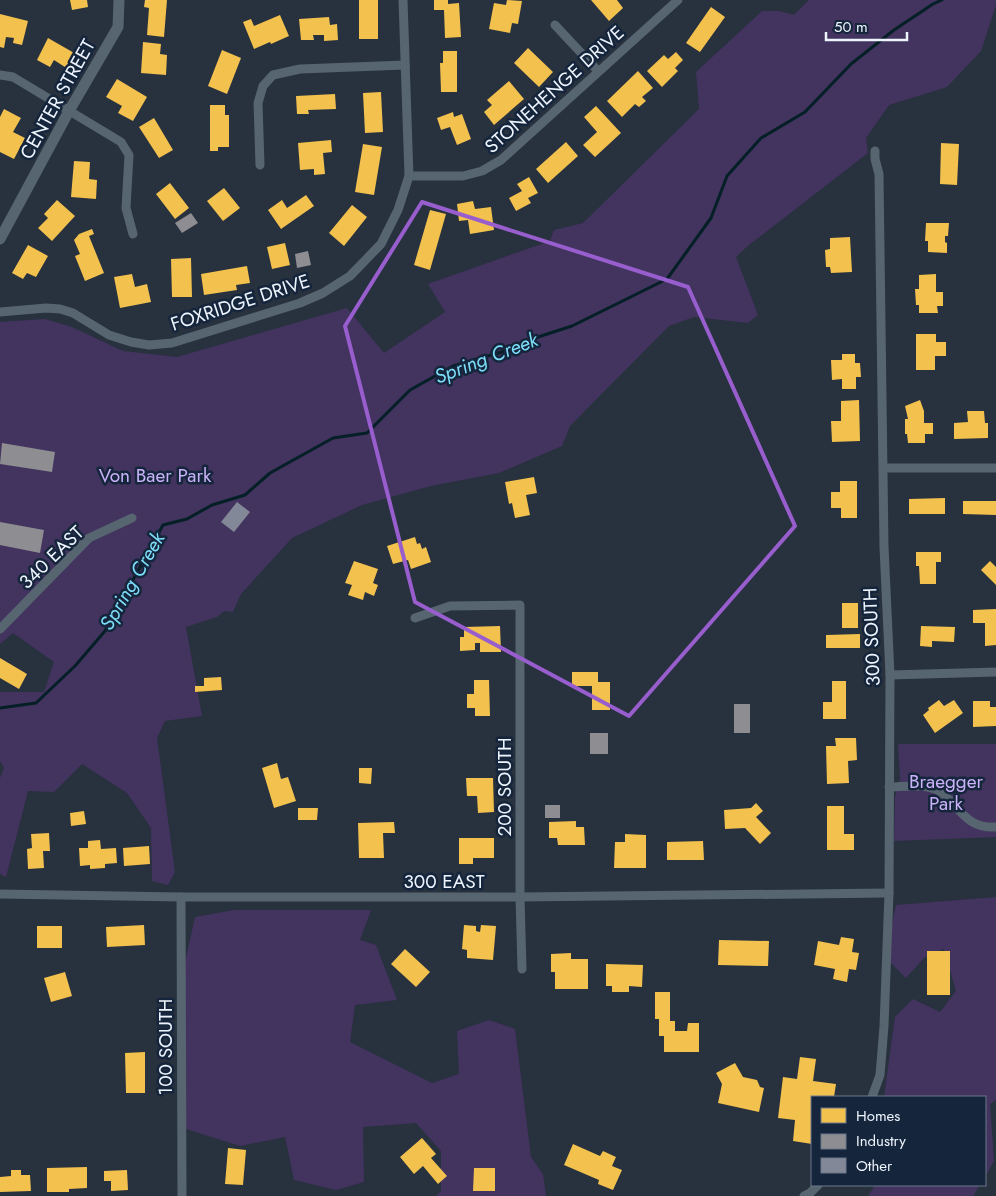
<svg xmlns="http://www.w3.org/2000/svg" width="996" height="1196" viewBox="0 0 996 1196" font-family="Jost,sans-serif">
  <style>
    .green { fill: #42335f }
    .homes { fill: #f2c14e }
    .industry { fill: #8d8d92 }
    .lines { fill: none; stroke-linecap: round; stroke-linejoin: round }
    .stream { stroke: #041f26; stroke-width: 3 }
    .building { fill: #838898 }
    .minor { stroke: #566570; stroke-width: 9 }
    .tertiary { stroke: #566570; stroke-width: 11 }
    .marked { fill: none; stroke: #985ece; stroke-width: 4; stroke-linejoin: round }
    .labels { text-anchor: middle; stroke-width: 5; stroke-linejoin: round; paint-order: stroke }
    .street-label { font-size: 19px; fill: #edf4fd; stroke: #15253c }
    .park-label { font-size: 19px; fill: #cab2f8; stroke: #15253c }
    .water-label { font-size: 20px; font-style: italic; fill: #7ddef9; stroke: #15253c }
  </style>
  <rect width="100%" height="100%" fill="#28313e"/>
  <g class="green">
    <polygon points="809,0 996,0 996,5 981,51 947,87 889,105 866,138 868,153 749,245 736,257 758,315 748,323 694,317 669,326 570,426 562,446 499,473 431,486 362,505 292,538 241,594 233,612 224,611 217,617 186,627 202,716 165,721 157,738 175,872 168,885 152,881 151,828 127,793 82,764 54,792 28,791 6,877 0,874 0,778 4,768 0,761 0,692 44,692 54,662 13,633 0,644 0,322 45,319 72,327 123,351 177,357 347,308 384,353 445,312 428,284 550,241 554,230 583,223 699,109 696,72 762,11 779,11 794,15"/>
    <polygon points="898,744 996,744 996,837 894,841 895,797 900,778"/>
    <polygon points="996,897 996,1100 990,1104 994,1161 985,1177 985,1097 884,1097 895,1017 913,999 940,1012 956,991 944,949 924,958 906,978 885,957 896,905"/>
    <polygon points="234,910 371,910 360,940 376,945 397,1000 355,1005 350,1042 432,1083 459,1074 457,1031 489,1020 515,1029 531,1157 543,1174 546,1196 436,1196 441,1191 441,1151 416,1123 363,1127 364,1182 336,1190 294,1180 285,1137 240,1146 186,1129 184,967 195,917"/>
    <polygon points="875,1185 980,1185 973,1196 868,1196"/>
  </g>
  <g class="homes">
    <polygon points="70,0 87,0 88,7 72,10"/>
    <polygon points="145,0 167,0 164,37 147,35 149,8 144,7"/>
    <rect x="359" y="0" width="19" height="39"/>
    <polygon points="434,0 448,0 448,4 459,3 461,37 445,38 444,10 434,10"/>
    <polygon points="507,0 522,1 518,24 512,23 510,33 489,29 494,3 506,5"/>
    <polygon points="591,0 617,0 623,8 609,21"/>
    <polygon points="711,7 725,17 700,52 686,43"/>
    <polygon points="0,14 28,21 22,45 13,43 14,38 6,37 4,48 0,47"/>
    <polygon points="280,15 289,36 271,44 270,42 254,49 243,22 251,19 254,26"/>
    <polygon points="329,17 330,25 337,24 338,40 324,41 324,35 313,35 314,40 301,40 299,19"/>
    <polygon points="48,38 76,54 68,69 54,60 50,67 37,60"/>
    <polygon points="143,42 161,44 160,54 167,55 166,75 141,73"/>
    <polygon points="528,48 553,72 539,87 514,63"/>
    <polygon points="222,50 241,58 227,94 208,86"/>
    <polygon points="443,51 457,51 457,92 441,92 440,63 443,63"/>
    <polygon points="676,52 683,60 675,68 678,71 662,87 647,71 664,55 668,59"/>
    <polygon points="638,71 653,88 642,97 646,101 639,107 635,104 622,117 607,101"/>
    <polygon points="117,79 147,97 133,121 118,113 122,106 106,97"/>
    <polygon points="509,81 524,99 494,125 484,112 492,105 487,100"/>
    <polygon points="381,92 383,132 365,133 363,93"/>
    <polygon points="335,94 336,109 308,110 309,114 297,114 296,96"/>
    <polygon points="210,105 225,105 225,115 229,115 229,147 218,147 218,151 210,151"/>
    <polygon points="596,106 621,133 595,157 583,145 597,132 584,117"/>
    <polygon points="4,109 21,118 13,132 25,138 14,159 0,152 0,117"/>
    <polygon points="453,112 454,117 462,114 471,139 457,145 450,127 441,130 437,118"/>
    <polygon points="154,118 173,150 159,158 139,127"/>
    <polygon points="331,140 332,152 323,153 325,174 314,175 314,169 300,170 298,143"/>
    <polygon points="566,142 578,156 548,183 536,169"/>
    <polygon points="941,143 959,144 957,185 940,184"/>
    <polygon points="363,144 382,147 374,195 355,192"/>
    <polygon points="74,161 90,162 89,179 97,180 96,199 71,197"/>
    <polygon points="529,177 538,193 528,198 531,203 516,211 509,198 522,191 517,184"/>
    <polygon points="170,183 189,208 175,219 156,194"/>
    <polygon points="224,188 240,208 223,221 207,201"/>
    <polygon points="306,195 314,206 281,229 268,210 282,200 287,208"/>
    <polygon points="57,200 75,216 52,241 38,228 48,218 44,214"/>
    <polygon points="473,201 475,209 491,207 494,230 470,234 468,220 459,221 457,204"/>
    <polygon points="352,205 367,217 344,246 329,233"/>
    <polygon points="430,210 446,214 430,270 414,265"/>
    <polygon points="926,223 949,223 948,236 945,236 945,242 947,243 947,253 928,252 928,241 925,241"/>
    <polygon points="92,229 94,234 89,236 104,273 85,281 75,256 80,254 74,240 79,234"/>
    <polygon points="850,237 852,272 831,273 830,267 826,267 825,250 830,249 830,238"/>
    <polygon points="285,243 290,265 272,269 267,247"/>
    <polygon points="28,245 48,256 36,277 27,273 23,279 12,273"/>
    <polygon points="191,258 192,297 172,297 171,259"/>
    <polygon points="247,266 250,283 236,285 237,290 204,295 201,274"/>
    <polygon points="132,274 135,287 147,284 151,302 120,308 114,277"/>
    <polygon points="936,274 936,292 943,292 943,306 937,306 938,313 919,313 919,305 916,305 915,289 919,289 919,275"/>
    <polygon points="916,334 936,334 936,342 946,342 946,356 935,356 935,370 916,370"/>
    <polygon points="842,354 855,354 855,363 860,363 861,377 856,377 856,389 842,389 842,379 832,380 831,360 842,360"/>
    <polygon points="859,400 860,441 832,442 831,421 841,421 841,401"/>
    <polygon points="920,400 924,411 924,423 933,423 933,434 925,434 925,443 908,443 907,434 905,434 905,419 908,419 905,406"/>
    <polygon points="967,411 984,411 985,423 988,423 988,438 954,439 954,423 968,422"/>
    <polygon points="534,477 537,493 526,495 530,515 515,518 512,503 509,504 505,482"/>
    <polygon points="840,481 857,481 857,518 841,518 841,508 831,508 831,492 840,492"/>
    <polygon points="945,498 945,514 909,514 909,499"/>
    <polygon points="963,501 996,501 996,515 963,514"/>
    <polygon points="415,537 417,544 420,543 422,549 426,547 431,562 411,569 408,560 393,564 387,546"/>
    <polygon points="916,552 941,552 941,562 936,562 936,584 920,584 919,566 916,566"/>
    <polygon points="354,561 378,569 373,583 378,585 374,596 365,592 363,600 348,595 352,585 345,583"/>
    <polygon points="990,561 996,567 996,585 981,570"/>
    <rect x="842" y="603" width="16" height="25"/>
    <polygon points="996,609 996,645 985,646 985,623 973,623 973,610"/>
    <polygon points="500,626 501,652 480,652 480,643 475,643 475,650 460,651 460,637 464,637 464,627"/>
    <polygon points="921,626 955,627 954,642 932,641 932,647 920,646"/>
    <polygon points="860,634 860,648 826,648 826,635"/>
    <polygon points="0,658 27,674 19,689 0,678"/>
    <polygon points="572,672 598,672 598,682 610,682 610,710 592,710 592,686 572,686"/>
    <polygon points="221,677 222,690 195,692 195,686 204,686 204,678"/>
    <polygon points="474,680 489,680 490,716 475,716 475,708 467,708 467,694 474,694"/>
    <polygon points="832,681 846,681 846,719 823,719 823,702 832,702"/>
    <polygon points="939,700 944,706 954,700 963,713 935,733 923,715 929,710 928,708"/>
    <polygon points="973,701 990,701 990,707 996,707 996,726 973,727"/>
    <polygon points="835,738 856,738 857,760 848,761 849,783 827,784 826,746 836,746"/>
    <polygon points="277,763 281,779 288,777 296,801 274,808 262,768"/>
    <polygon points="359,768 372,768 371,784 359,783"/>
    <polygon points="466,778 493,778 494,812 478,813 477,796 467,796"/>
    <polygon points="756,803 763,811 756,817 771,833 760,844 745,828 725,829 724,810 751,808"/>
    <polygon points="827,806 844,806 844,834 854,834 854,850 827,850"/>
    <polygon points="298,808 318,808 317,820 298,820"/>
    <polygon points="84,811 86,824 71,826 70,813"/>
    <polygon points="576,821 576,827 584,827 585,845 558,845 557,838 549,838 549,822"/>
    <polygon points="394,822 395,833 383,833 384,858 359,858 358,823"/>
    <polygon points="49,833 50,851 43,851 44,868 28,869 27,849 32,848 31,834"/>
    <polygon points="625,834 646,835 646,868 614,868 615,842 625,842"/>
    <polygon points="459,838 494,838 494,858 473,858 473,864 459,864"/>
    <polygon points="100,840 101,849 116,848 117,863 105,864 105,868 90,869 90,865 80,866 79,848 88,848 88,841"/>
    <polygon points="703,841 704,860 667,860 667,842"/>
    <polygon points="149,846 150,864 124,866 123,848"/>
    <polygon points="144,925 145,945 107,947 106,927"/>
    <polygon points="464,925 476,926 476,931 480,932 481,925 496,926 493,960 467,958 467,950 462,949"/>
    <rect x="37" y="926" width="25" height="22"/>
    <polygon points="841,937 854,939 852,952 859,953 856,970 849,969 847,982 833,979 835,969 814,965 818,941 839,945"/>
    <polygon points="719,940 769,941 768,966 718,965"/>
    <polygon points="405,949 430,972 416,987 391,964"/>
    <rect x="927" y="951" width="23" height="44"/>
    <polygon points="571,953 571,959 588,959 588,989 555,989 555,972 551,972 551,954"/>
    <polygon points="606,964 643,965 642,987 629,986 629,992 612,992 612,986 606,986"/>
    <polygon points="65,972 72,996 51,1002 44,978"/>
    <polygon points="655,992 670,992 670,1021 675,1021 675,1031 687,1031 688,1023 699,1023 699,1052 664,1052 664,1036 659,1036 659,1019 655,1019"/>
    <polygon points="145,1052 145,1093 126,1093 125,1053"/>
    <polygon points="800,1057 816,1059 813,1081 836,1084 834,1097 812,1097 812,1144 793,1141 795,1120 778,1118 783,1077 797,1079"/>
    <polygon points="735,1063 743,1077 757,1080 760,1087 764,1088 759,1112 718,1103 722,1084 716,1073"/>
    <polygon points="422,1138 436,1154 431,1158 447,1176 438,1184 423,1166 414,1174 400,1157"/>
    <polygon points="573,1144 600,1156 603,1151 616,1157 612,1166 622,1170 613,1190 598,1184 599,1180 564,1165"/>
    <polygon points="228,1148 246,1150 243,1185 225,1184"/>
    <polygon points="87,1167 87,1188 69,1189 69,1192 47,1192 47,1168"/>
    <polygon points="474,1168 495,1168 495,1191 473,1191"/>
    <polygon points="11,1170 21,1170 21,1175 30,1175 31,1191 0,1192 0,1177 11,1176"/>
    <polygon points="127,1170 128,1190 111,1191 111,1181 104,1181 104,1171"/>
  </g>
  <g class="industry">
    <polygon points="191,213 198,223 182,233 175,223"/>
    <polygon points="308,251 311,265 297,268 295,254"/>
    <polygon points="2,443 55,452 52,472 0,464"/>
    <polygon points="0,522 44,530 40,553 0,545"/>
    <rect x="734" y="704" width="16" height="29"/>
    <rect x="590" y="733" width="18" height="21"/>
    <rect x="545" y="805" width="15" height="13"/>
  </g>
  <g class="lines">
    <polyline class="stream" points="0,708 36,703 75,666 105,631 163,525 187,519 212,505 245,495 270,473 333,438 367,433 410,390 453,366 512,349 541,336 572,326 667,279 711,218 727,176 761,138 805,112 851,64 894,30 933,4 942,0"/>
  </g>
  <polygon class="building" points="237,502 250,512 234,532 221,522"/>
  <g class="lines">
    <g class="minor">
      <polyline points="555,25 598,71"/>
      <polyline points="0,75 13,77 121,142 129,155 126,208 133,234"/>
      <polyline points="260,165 258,103 263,86 273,75 300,69 405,65"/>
      <polyline points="409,176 463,176 482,171 501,160 678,0"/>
      <polyline points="0,312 46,308 60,309 73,313 109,335 131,342 149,345 172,343 300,303 323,293 350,276 381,244 398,210 409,176 403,0"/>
      <polyline points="884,468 996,468"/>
      <polyline points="415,618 450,606 520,605 520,897 522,969"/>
      <polyline points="0,629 89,538 132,518"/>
      <polyline points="890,675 996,672"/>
      <path d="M889 787C904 787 926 783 939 791 959 804 964 829 996 827"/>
      <polyline points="0,894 181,897 520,897 889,893"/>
      <polyline points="181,897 182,1196"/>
      <polyline points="872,1097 880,1075 884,1026 889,893 890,675 884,547 879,174 875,159 875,151"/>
      <polyline points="804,1196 810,1193 818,1185"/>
    </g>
    <polyline class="tertiary" points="0,239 69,111 118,27 119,0"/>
  </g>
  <path class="marked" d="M422 202 688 287 795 526 629 716 415 602 345 326Z"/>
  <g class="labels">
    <g class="street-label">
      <text transform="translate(554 89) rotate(-42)" y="7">STONEHENGE DRIVE</text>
      <text transform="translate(57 99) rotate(-61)" y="7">CENTER STREET</text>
      <text transform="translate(240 302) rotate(-18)" y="7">FOXRIDGE DRIVE</text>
      <text transform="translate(51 557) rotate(-44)" y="7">340 EAST</text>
      <text transform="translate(871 637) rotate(-92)" y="7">300 SOUTH</text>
      <text transform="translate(504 787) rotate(-90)" y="7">200 SOUTH</text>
      <text x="444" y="888">300 EAST</text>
      <text transform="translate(165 1047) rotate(-90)" y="7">100 SOUTH</text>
    </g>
    <g class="park-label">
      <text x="155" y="482">Von Baer Park</text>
      <text x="946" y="788">Braegger<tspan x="946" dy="22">Park</tspan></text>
    </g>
    <g class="water-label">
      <text transform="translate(486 358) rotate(-21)" y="7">Spring Creek</text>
      <text transform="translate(132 581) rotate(-60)" y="7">Spring Creek</text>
    </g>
  </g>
  <rect x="811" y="1096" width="175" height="90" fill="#15253c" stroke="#6b7889"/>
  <rect x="821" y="1108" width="25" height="15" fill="#f2c14e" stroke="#6b7889"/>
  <text x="856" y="1121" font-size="15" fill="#edf4fd">Homes</text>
  <rect x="821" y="1134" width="25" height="15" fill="#8d8d92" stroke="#6b7889"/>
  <text x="856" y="1146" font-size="15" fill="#edf4fd">Industry</text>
  <rect x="821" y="1158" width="25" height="15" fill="#838898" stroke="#6b7889"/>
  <text x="856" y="1171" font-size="15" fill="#edf4fd">Other</text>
  <path d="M826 32v8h81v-8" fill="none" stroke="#edf4fd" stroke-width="2.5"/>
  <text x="834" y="32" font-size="15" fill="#edf4fd" stroke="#15253c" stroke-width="4" paint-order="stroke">50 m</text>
</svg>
